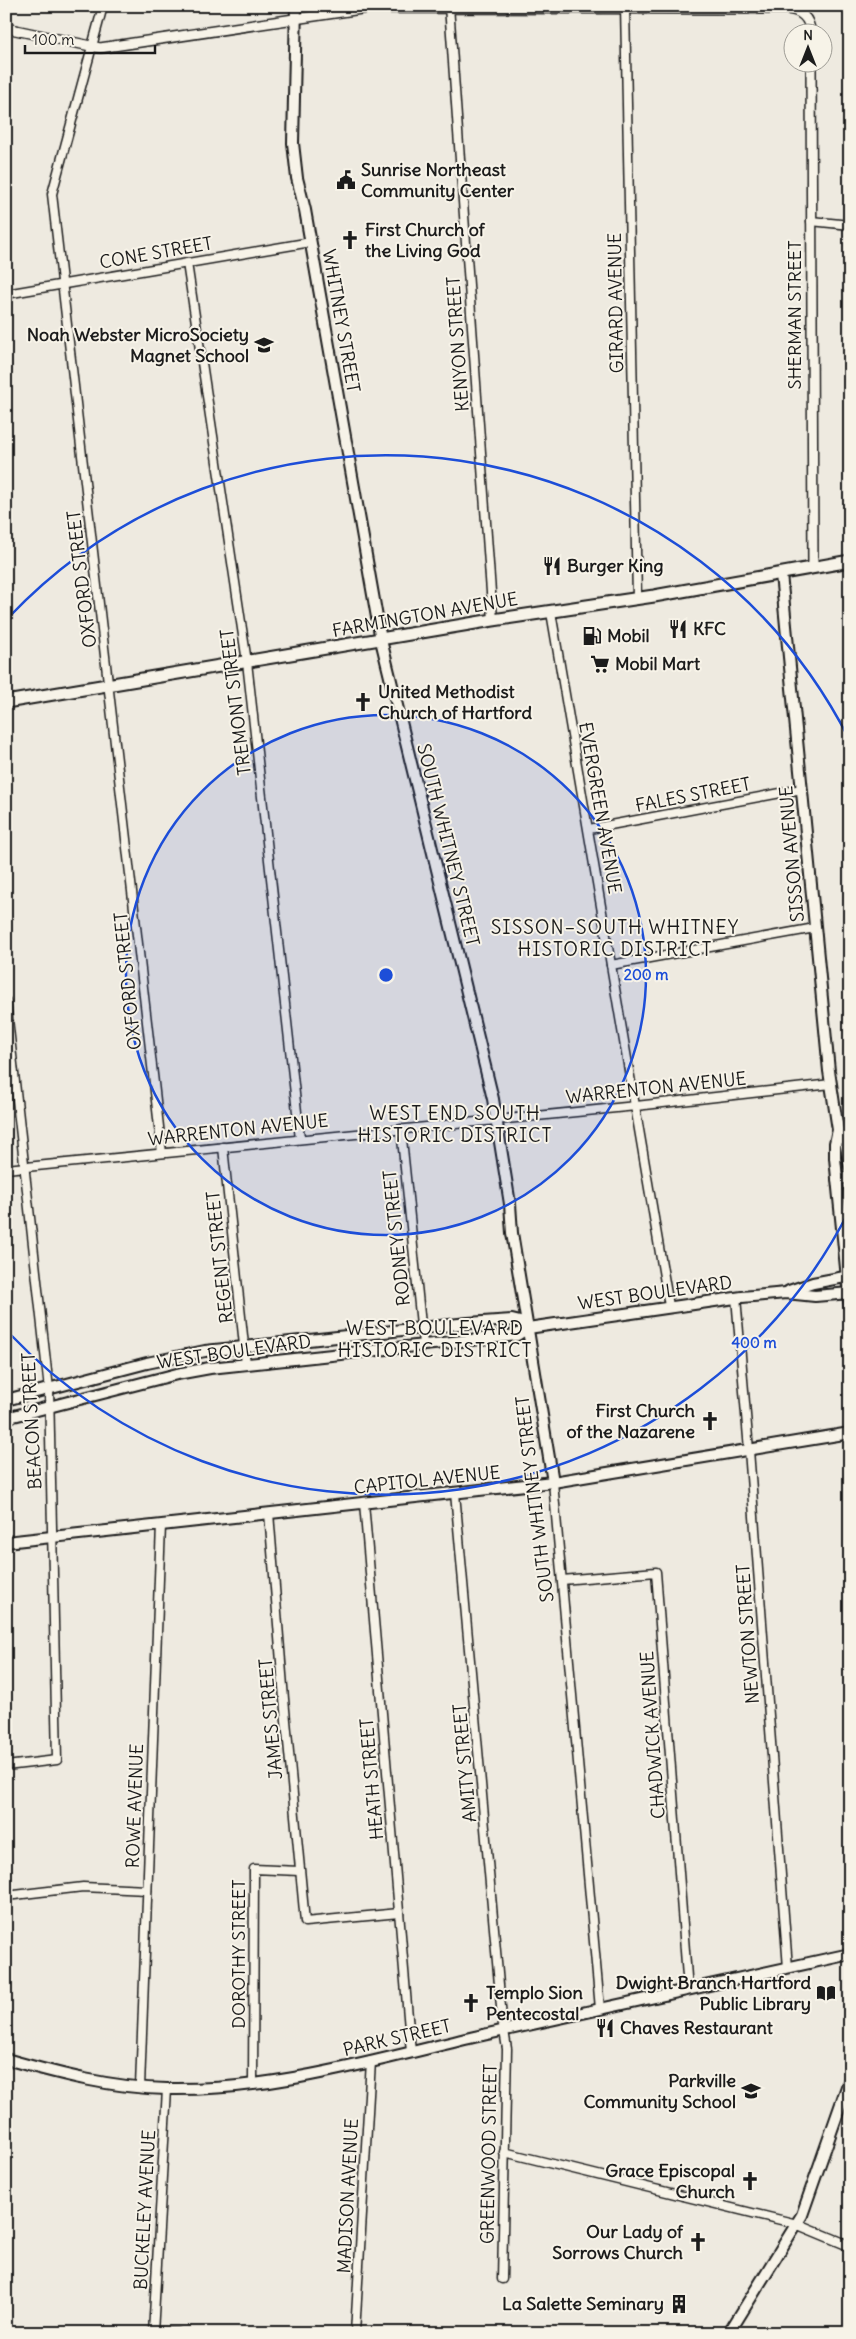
<svg xmlns="http://www.w3.org/2000/svg" width="856" height="2339" viewBox="0 0 856 2339" font-family="Delius,sans-serif">
  <style>
    .lines { fill: none; stroke-linecap: round; stroke-linejoin: round }
    .minor-casing { stroke: #1c1c1c; stroke-width: 11 }
    .tertiary-casing { stroke: #1c1c1c; stroke-width: 12 }
    .secondary-casing { stroke: #1c1c1c; stroke-width: 14 }
    .primary-casing { stroke: #1c1c1c; stroke-width: 15 }
    .minor { stroke: #f7f3e8; stroke-width: 8 }
    .tertiary { stroke: #f7f3e8; stroke-width: 9 }
    .secondary { stroke: #f7f3e8; stroke-width: 10 }
    .primary { stroke: #f7f3e8; stroke-width: 11 }
    .ring { fill: none; stroke: #1d4ed8; stroke-width: 2.5 }
    .labels { text-anchor: middle; stroke-width: 4; stroke-linejoin: round; paint-order: stroke }
    .poi-label { font-size: 18px; font-weight: bold; fill: #1c1c1c; stroke: #f7f3e8; text-anchor: start }
    .street-label { font-size: 18px; fill: #1c1c1c; stroke: #f7f3e8 }
    .neighbourhood-label { font-size: 19px; letter-spacing: 1px; fill: #1c1c1c; stroke: #f7f3e8 }
    .centre { fill: #1d4ed8; stroke: #f7f3e8; stroke-width: 2.5 }
    .ring-label { font-size: 15px; text-anchor: middle; font-weight: bold; fill: #1d4ed8; stroke: #f7f3e8; stroke-width: 4; stroke-linejoin: round; paint-order: stroke }
  </style>
  <rect width="100%" height="100%" fill="#eeeae0"/>
  <filter id="ink" filterUnits="userSpaceOnUse"><feTurbulence type="fractalNoise" baseFrequency=".02" numOctaves="2"/><feDisplacementMap in="SourceGraphic" scale="10" xChannelSelector="R" yChannelSelector="G"/><feConvolveMatrix kernelMatrix="1 2 1 2 8 2 1 2 1" color-interpolation-filters="sRGB"/></filter>
  <g filter="url(#ink)">
    <g class="lines">
      <g class="minor-casing">
        <g id="minor">
          <polyline points="103,6 52,194 162,1153"/>
          <polyline points="449,6 493,620"/>
          <polyline points="625,6 637,598"/>
          <polyline points="811,221 850,225"/>
          <polyline points="187,263 247,662 300,1139"/>
          <polyline points="6,294 311,242"/>
          <polyline points="551,612 669,1306"/>
          <polyline points="589,829 802,789"/>
          <polyline points="611,965 815,928"/>
          <polyline points="6,1001 49,1389 57,1760 6,1766"/>
          <polyline points="401,1129 423,1344"/>
          <polyline points="223,1147 246,1364"/>
          <polyline points="6,1169 636,1106 831,1084"/>
          <polyline points="736,1297 749,1450 788,1968"/>
          <polyline points="553,1482 600,2009"/>
          <polyline points="455,1493 502,2018 507,2049 502,2279"/>
          <polyline points="364,1503 411,2052"/>
          <polyline points="269,1513 284,1699 305,1922 399,1913"/>
          <polyline points="562,1580 656,1572 688,1990"/>
          <polyline points="6,1896 83,1887 147,1890"/>
          <polyline points="253,2085 254,1869 299,1871"/>
          <polyline points="140,2087 161,1525"/>
          <polyline points="504,2152 797,2224"/>
          <polyline points="154,2332 178,2333"/>
          <polyline points="153,2333 167,2089"/>
          <polyline points="355,2333 371,2061"/>
        </g>
      </g>
      <g class="tertiary-casing">
        <g id="tertiary">
          <path d="M6 28 100 48 368 8 786 9C800 10 810 18 810 32"/>
          <polyline points="811,62 813,568"/>
          <polyline points="797,2224 850,2246"/>
        </g>
      </g>
      <g class="secondary-casing">
        <g id="secondary">
          <polyline points="296,6 293,143 297,178 305,210 381,640 493,1099 510,1204 512,1233 553,1482"/>
          <polyline points="781,574 829,1071 838,1130 835,1143 835,1158 850,1308"/>
          <polyline points="838,1130 845,1141 850,1166"/>
          <polyline points="837,1179 850,1177"/>
          <polyline points="789,1291 813,1283 850,1276"/>
          <polyline points="6,1400 147,1363 205,1351 468,1323 512,1320 520,1322 528,1328"/>
          <polyline points="6,1418 177,1374 210,1368 508,1336 517,1335 528,1328 742,1297 786,1293 815,1296 850,1293"/>
          <polyline points="6,1542 553,1482 850,1433"/>
          <path d="M6 2059C59 2074 112 2088 167 2089 272 2091 373 2061 474 2037 599 2009 724 1982 850 1954"/>
          <polyline points="729,2333 802,2215 850,2078"/>
        </g>
      </g>
      <g class="primary-casing">
        <polyline id="primary" points="6,702 493,620 654,596 850,561"/>
      </g>
      <use href="#minor" class="minor"/>
      <use href="#tertiary" class="tertiary"/>
      <use href="#secondary" class="secondary"/>
      <use href="#primary" class="primary"/>
    </g>
  </g>
  <circle cx="386" cy="975" r="260" fill="#1d4ed8" fill-opacity=".12"/>
  <g class="ring">
    <circle cx="386" cy="975" r="260"/>
    <path d="M849 1211A520 520 0 0 1 9 1333M9 617A520 520 0 0 1 849 739"/>
  </g>
  <defs>
    <g id="civic-bare" transform="scale(1.5)"><path d="M-.6-6.5H3V-4.5H.6V-3L4-1V1h2V6H-6V1h2V-1L-.6-3ZM-1.2 2.5V6h2.4V2.5Z" fill="#1c1c1c" stroke="#f7f3e8" stroke-width="2.5" paint-order="stroke"/></g>
    <g id="church-bare" transform="scale(1.5)"><path d="M-1.2-6h2.4v3.5h3.3v2.4h-3.3V6h-2.4V-.1h-3.3v-2.4h3.3Z" fill="#1c1c1c" stroke="#f7f3e8" stroke-width="2.5" paint-order="stroke"/></g>
    <g id="school-bare" transform="scale(1.5)"><path d="M0-5L7-2L0 1L-7-2ZM-4 1L0 2.5L4 1V4Q0 6-4 4Z" fill="#1c1c1c" stroke="#f7f3e8" stroke-width="2.5" paint-order="stroke"/></g>
    <g id="restaurant-bare" transform="scale(1.5)"><path d="M-5-6h1v4h1v-4h1v4h1v-4h1v5L-1.5 .5V6h-2V.5L-5-1ZM5-6V6H3V1.5H1.5Q1.5-4 5-6Z" fill="#1c1c1c" stroke="#f7f3e8" stroke-width="2.5" paint-order="stroke"/></g>
    <g id="fuel-bare" transform="scale(1.5)"><path d="M-5.5-6h7V0h2V4h1.3V-2.5L3-4.5l.8-.8L6-3V5H2.5V1h-1V6h-7ZM-4.2-4.7v3.2H.2V-4.7Z" fill="#1c1c1c" stroke="#f7f3e8" stroke-width="2.5" paint-order="stroke"/></g>
    <g id="supermarket-bare" transform="scale(1.5)"><path d="M-6-5.5h2.5l.6 2H6L4.5 2H-2.5L-4.4-4H-6ZM-1.5 3.2a1.3 1.3 0 1 0 .1 0ZM3 3.2a1.3 1.3 0 1 0 .1 0Z" fill="#1c1c1c" stroke="#f7f3e8" stroke-width="2.5" paint-order="stroke"/></g>
    <g id="library-bare" transform="scale(1.5)"><path d="M-6-4Q-3-5.5-.7-3.5V5Q-3 3-6 4ZM6-4Q3-5.5 .7-3.5V5Q3 3 6 4Z" fill="#1c1c1c" stroke="#f7f3e8" stroke-width="2.5" paint-order="stroke"/></g>
    <g id="building-bare" transform="scale(1.5)"><path d="M-4-6H4V6H1V3H-1V6H-4ZM-2.5-4.3h1.7v1.8h-1.7ZM.8-4.3h1.7v1.8H.8ZM-2.5-1h1.7V.8h-1.7ZM.8-1h1.7V.8H.8Z" fill="#1c1c1c" stroke="#f7f3e8" stroke-width="2.5" paint-order="stroke"/></g>
  </defs>
  <g fill-rule="evenodd">
    <use href="#civic-bare" x="346" y="180"/>
    <use href="#church-bare" x="350" y="240"/>
    <use href="#school-bare" x="264" y="345"/>
    <use href="#restaurant-bare" x="552" y="566"/>
    <use href="#restaurant-bare" x="678" y="629"/>
    <use href="#fuel-bare" x="592" y="636"/>
    <use href="#supermarket-bare" x="600" y="664"/>
    <use href="#church-bare" x="363" y="702"/>
    <use href="#church-bare" x="710" y="1421"/>
    <use href="#library-bare" x="826" y="1993"/>
    <use href="#church-bare" x="471" y="2003"/>
    <use href="#restaurant-bare" x="605" y="2028"/>
    <use href="#school-bare" x="751" y="2091"/>
    <use href="#church-bare" x="750" y="2181"/>
    <use href="#church-bare" x="698" y="2242"/>
    <use href="#building-bare" x="679" y="2304"/>
  </g>
  <g class="labels">
    <g class="poi-label">
      <text x="361" y="176">Sunrise Northeast<tspan x="361" dy="21">Community Center</tspan></text>
      <text x="365" y="236">First Church of<tspan x="365" dy="21">the Living God</tspan></text>
      <text x="249" y="341" text-anchor="end">Noah Webster MicroSociety<tspan x="249" dy="21">Magnet School</tspan></text>
      <text x="567" y="572">Burger King</text>
      <text x="693" y="635">KFC</text>
      <text x="607" y="642">Mobil</text>
      <text x="615" y="670">Mobil Mart</text>
      <text x="378" y="698">United Methodist<tspan x="378" dy="21">Church of Hartford</tspan></text>
      <text x="695" y="1417" text-anchor="end">First Church<tspan x="695" dy="21">of the Nazarene</tspan></text>
      <text x="811" y="1989" text-anchor="end">Dwight Branch Hartford<tspan x="811" dy="21">Public Library</tspan></text>
      <text x="486" y="1999">Templo Sion<tspan x="486" dy="21">Pentecostal</tspan></text>
      <text x="620" y="2034">Chaves Restaurant</text>
      <text x="736" y="2087" text-anchor="end">Parkville<tspan x="736" dy="21">Community School</tspan></text>
      <text x="735" y="2177" text-anchor="end">Grace Episcopal<tspan x="735" dy="21">Church</tspan></text>
      <text x="683" y="2238" text-anchor="end">Our Lady of<tspan x="683" dy="21">Sorrows Church</tspan></text>
      <text x="664" y="2310" text-anchor="end">La Salette Seminary</text>
    </g>
    <g class="street-label">
      <text transform="translate(156 253) rotate(-10)" y="6">CONE STREET</text>
      <text transform="translate(616 303) rotate(-91)" y="6">GIRARD AVENUE</text>
      <text transform="translate(795 315) rotate(-90)" y="6">SHERMAN STREET</text>
      <text transform="translate(341 321) rotate(80)" y="6">WHITNEY STREET</text>
      <text transform="translate(458 344) rotate(-94)" y="6">KENYON STREET</text>
      <text transform="translate(82 579) rotate(-97)" y="6">OXFORD STREET</text>
      <text transform="translate(425 615) rotate(-10)" y="6">FARMINGTON AVENUE</text>
      <text transform="translate(236 702) rotate(-97)" y="6">TREMONT STREET</text>
      <text transform="translate(693 795) rotate(-11)" y="6">FALES STREET</text>
      <text transform="translate(600 808) rotate(80)" y="6">EVERGREEN AVENUE</text>
      <text transform="translate(448 845) rotate(76)" y="6">SOUTH WHITNEY STREET</text>
      <text transform="translate(792 854) rotate(-95)" y="6">SISSON AVENUE</text>
      <text transform="translate(128 981) rotate(-96)" y="6">OXFORD STREET</text>
      <text transform="translate(656 1088) rotate(-6)" y="6">WARRENTON AVENUE</text>
      <text transform="translate(238 1130) rotate(-6)" y="6">WARRENTON AVENUE</text>
      <text transform="translate(397 1238) rotate(-96)" y="6">RODNEY STREET</text>
      <text transform="translate(220 1257) rotate(-96)" y="6">REGENT STREET</text>
      <text transform="translate(655 1293) rotate(-8)" y="6">WEST BOULEVARD</text>
      <text transform="translate(234 1352) rotate(-8)" y="6">WEST BOULEVARD</text>
      <text transform="translate(32 1421) rotate(-93)" y="6">BEACON STREET</text>
      <text transform="translate(427 1480) rotate(-6)" y="6">CAPITOL AVENUE</text>
      <text transform="translate(535 1499) rotate(-97)" y="6">SOUTH WHITNEY STREET</text>
      <text transform="translate(748 1634) rotate(-94)" y="6">NEWTON STREET</text>
      <text transform="translate(271 1719) rotate(-95)" y="6">JAMES STREET</text>
      <text transform="translate(653 1735) rotate(-94)" y="6">CHADWICK AVENUE</text>
      <text transform="translate(465 1763) rotate(-95)" y="6">AMITY STREET</text>
      <text transform="translate(372 1779) rotate(-95)" y="6">HEATH STREET</text>
      <text transform="translate(135 1806) rotate(-88)" y="6">ROWE AVENUE</text>
      <text transform="translate(239 1954) rotate(-90)" y="6">DOROTHY STREET</text>
      <text transform="translate(397 2038) rotate(-13)" y="6">PARK STREET</text>
      <text transform="translate(489 2154) rotate(-89)" y="6">GREENWOOD STREET</text>
      <text transform="translate(348 2196) rotate(-87)" y="6">MADISON AVENUE</text>
      <text transform="translate(145 2210) rotate(-87)" y="6">BUCKELEY AVENUE</text>
    </g>
    <g class="neighbourhood-label">
      <text x="615" y="934">SISSON–SOUTH WHITNEY<tspan x="615" dy="22">HISTORIC DISTRICT</tspan></text>
      <text x="455" y="1120">WEST END SOUTH<tspan x="455" dy="22">HISTORIC DISTRICT</tspan></text>
      <text x="435" y="1335">WEST BOULEVARD<tspan x="435" dy="22">HISTORIC DISTRICT</tspan></text>
    </g>
  </g>
  <circle cx="386" cy="975" r="8" class="centre"/>
  <g class="ring-label">
    <text x="646" y="980">200 m</text>
    <text x="754" y="1348">400 m</text>
  </g>
  <rect width="856" height="2339" fill="none" stroke="#f7f3e8" stroke-width="25"/>
  <rect x="12" y="12" width="831" height="2314" fill="none" stroke="#1c1c1c" stroke-width="2" filter="url(#ink)"/>
  <g transform="translate(808 48)"><circle r="24" fill="#f7f3e8" stroke="#9f9d96"/>
  <path d="M0-4L9 19L0 12L-9 19Z" fill="#1c1c1c"/>
  <text y="-8" font-size="14" font-weight="bold" text-anchor="middle" fill="#1c1c1c">N</text>
  </g>
  <path d="M25 45v8h130v-8" fill="none" stroke="#1c1c1c" stroke-width="2.5"/>
  <text x="32" y="45" font-size="15" fill="#1c1c1c" stroke="#f7f3e8" stroke-width="4" paint-order="stroke">100 m</text>
</svg>
